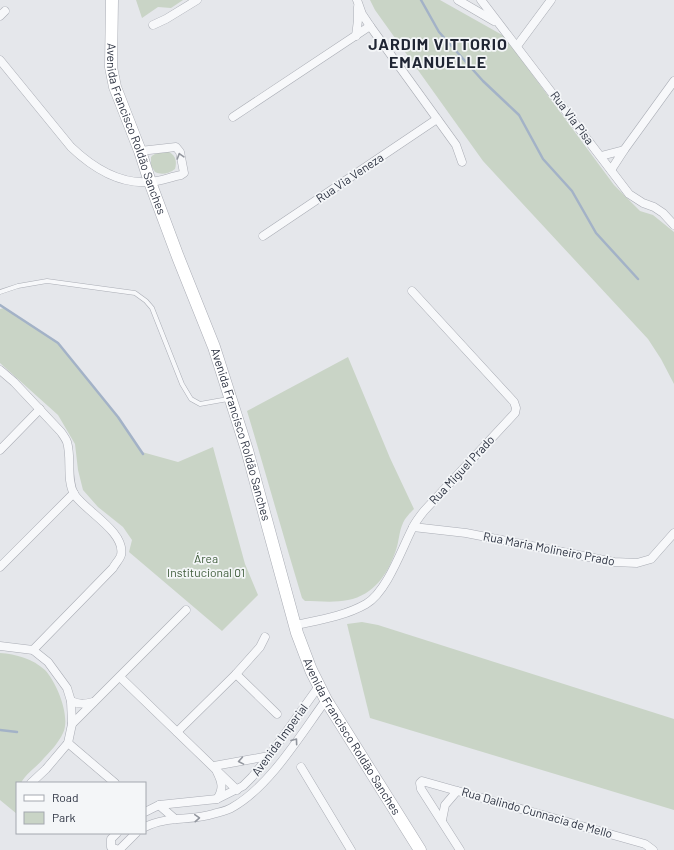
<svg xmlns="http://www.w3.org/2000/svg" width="674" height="850" viewBox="0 0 674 850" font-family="Barlow,sans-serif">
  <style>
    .green { fill: #c9d4c6 }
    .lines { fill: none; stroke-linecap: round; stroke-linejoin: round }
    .stream { stroke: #a3b2c7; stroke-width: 2.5 }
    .lane-casing { stroke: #aaadb5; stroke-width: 5 }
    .street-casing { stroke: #aaadb5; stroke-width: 9 }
    .secondary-casing { stroke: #aaadb5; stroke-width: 13 }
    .lane { stroke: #f7f8fa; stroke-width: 4 }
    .street { stroke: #f7f8fa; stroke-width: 8 }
    .secondary { stroke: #fff; stroke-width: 12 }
    .oneway { stroke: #92969e }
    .labels { text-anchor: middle; stroke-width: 3.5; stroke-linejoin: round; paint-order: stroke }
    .street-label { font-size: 12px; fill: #2d3342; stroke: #f4f6f8 }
    .park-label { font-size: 12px; fill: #405d3c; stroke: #f4f6f8 }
    .district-label { font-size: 16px; font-weight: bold; letter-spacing: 1px; fill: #1f2533; stroke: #f4f6f8 }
  </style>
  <rect width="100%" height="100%" fill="#e5e7eb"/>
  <g class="green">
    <polygon points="136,0 183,0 171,8 158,7 142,18"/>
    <polygon points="370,0 440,0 504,36 614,185 640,211 653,215 674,232 674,384 661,359 648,339 483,161 375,10"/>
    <path d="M169 152C176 156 177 162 175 169 169 174 161 175 155 172L151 166V157C156 152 162 152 169 152Z"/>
    <polygon points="4,308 58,343 118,417 142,452 178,462 213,447 245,564 258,595 222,631 129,552 132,540 123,527 98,507 83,490 78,470 75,444 58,415 0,363 0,309"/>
    <path d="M348 357 390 458 414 509C410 513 405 518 403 523 399 531 399 542 396 550 388 574 374 595 348 600 334 603 318 601 305 601L302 598C283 536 266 473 247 411Z"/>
    <polygon points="362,622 378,625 674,719 674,810 370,718 347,624"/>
    <path d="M0 653C16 654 33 659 45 670 57 683 71 717 63 733 59 742 50 752 44 758 37 767 26 773 21 783H17V814L0 800Z"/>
  </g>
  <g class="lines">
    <g class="stream">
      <polyline points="421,0 439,32 483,81 519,115 543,159 572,191 596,233 638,279"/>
      <polyline points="0,305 58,343 118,417 143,454"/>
      <polyline points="0,730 17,732"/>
    </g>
    <g class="lane-casing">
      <polyline id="lane" points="0,292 18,286 47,281 135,293 146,301 152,308 182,384 191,399 200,404 228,399"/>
    </g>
    <g class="street-casing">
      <g id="street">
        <polyline points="357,0 362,14 370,26 456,145 462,162"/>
        <polyline points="458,0 494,21"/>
        <polyline points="481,0 629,194 643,203 654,207 663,213 674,225"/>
        <polyline points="0,16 5,11"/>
        <polyline points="153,25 166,19 197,0"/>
        <polyline points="356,36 358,20 358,7"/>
        <polyline points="517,46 551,0"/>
        <path d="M0 60 71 147C92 167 118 184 148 182 159 182 170 177 181 175L184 173 180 152 176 147 140 151"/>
        <polyline points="233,117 370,26"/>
        <polyline points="624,150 674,81"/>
        <polyline points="601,156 624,150 611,170"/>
        <polyline points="263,236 437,119"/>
        <path d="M0 370 14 382 61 432C63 435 66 439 67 442 72 458 66 479 74 494 85 511 126 532 121 555 120 559 115 564 113 568L33 650"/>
        <polyline points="0,450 40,409"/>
        <polyline points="413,527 466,533 614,562 637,563 651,559 674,533"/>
        <polyline points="0,567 74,493"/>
        <path d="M296 625C319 620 345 616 366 604 387 592 402 548 413 527 416 521 420 516 424 511L515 413 516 408 514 402 412 291"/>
        <polyline points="0,646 33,650 48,662 67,688 71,701 72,724 68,743 46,769 31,783"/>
        <polyline points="236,674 277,714"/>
        <polyline points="120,677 237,790"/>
        <path d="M71 701C80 705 85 704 93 702"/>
        <polyline points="72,724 186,610"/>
        <polyline points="177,732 236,674 260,647 265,637"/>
        <polyline points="68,743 115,783"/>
        <polyline points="214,766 269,756"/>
        <polyline points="301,767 351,850"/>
        <path d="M217 772C222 782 224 789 217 799"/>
        <polyline points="159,805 175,819"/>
        <polyline points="145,812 159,805 217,799 243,786 252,777 269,756 319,686"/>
        <polyline points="442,820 445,805 457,791"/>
        <path d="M145 827C166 816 191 821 213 814 220 812 227 811 233 807 270 786 301 734 326 700"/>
        <polyline points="117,833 111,839 111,847 118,850"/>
        <polyline points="119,850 136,833"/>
        <polyline points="460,850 421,789 420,783 422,781 645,844 653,850"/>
      </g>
    </g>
    <g class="secondary-casing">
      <g id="secondary">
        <path id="s1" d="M112 0 111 67 115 87 140 151 150 182 178 257 214 347 247 450 297 633 311 670 326 700 420 850"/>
      </g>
    </g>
    <use href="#lane" class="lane"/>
    <use href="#street" class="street"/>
    <use href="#secondary" class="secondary"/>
  </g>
  <defs><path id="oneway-chevron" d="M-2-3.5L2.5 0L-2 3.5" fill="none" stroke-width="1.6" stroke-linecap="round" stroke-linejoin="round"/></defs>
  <g class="oneway">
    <use href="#oneway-chevron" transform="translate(180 156) rotate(-107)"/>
    <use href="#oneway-chevron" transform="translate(295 741) rotate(-54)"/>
    <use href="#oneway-chevron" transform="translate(241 761) rotate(170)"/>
    <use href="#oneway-chevron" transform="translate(197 818) rotate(-4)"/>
  </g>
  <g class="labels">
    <g class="street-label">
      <text transform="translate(572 118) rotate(53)" y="4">Rua Via Pisa</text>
      <text dy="4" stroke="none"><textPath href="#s1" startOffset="133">Avenida Francisco Roldão Sanches</textPath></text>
      <text transform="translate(350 178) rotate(-34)" y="4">Rua Via Veneza</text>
      <text dy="4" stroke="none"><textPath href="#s1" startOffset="457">Avenida Francisco Roldão Sanches</textPath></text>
      <text transform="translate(462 470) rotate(-47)" y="4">Rua Miguel Prado</text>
      <text transform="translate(549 549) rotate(11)" y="4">Rua Maria Molineiro Prado</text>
      <text dy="4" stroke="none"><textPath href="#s1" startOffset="781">Avenida Francisco Roldão Sanches</textPath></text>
      <text transform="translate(280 740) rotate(-54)" y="4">Avenida Imperial</text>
      <text transform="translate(537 813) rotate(16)" y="4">Rua Dalindo Cunnacia de Mello</text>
    </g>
    <g class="park-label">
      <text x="206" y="563">Área<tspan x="206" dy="14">Institucional 01</tspan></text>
    </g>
    <g class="district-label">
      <text x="438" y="50">JARDIM VITTORIO<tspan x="438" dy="18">EMANUELLE</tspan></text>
    </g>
  </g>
  <rect x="16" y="782" width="130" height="52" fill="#f4f6f8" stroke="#a4a8af"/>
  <rect x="24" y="795" width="20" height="6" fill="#ffffff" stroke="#a4a8af"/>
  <text x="52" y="802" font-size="12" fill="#2d3342">Road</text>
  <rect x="24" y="812" width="20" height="12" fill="#c9d4c6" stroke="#a4a8af"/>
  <text x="52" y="822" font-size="12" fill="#2d3342">Park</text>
</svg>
